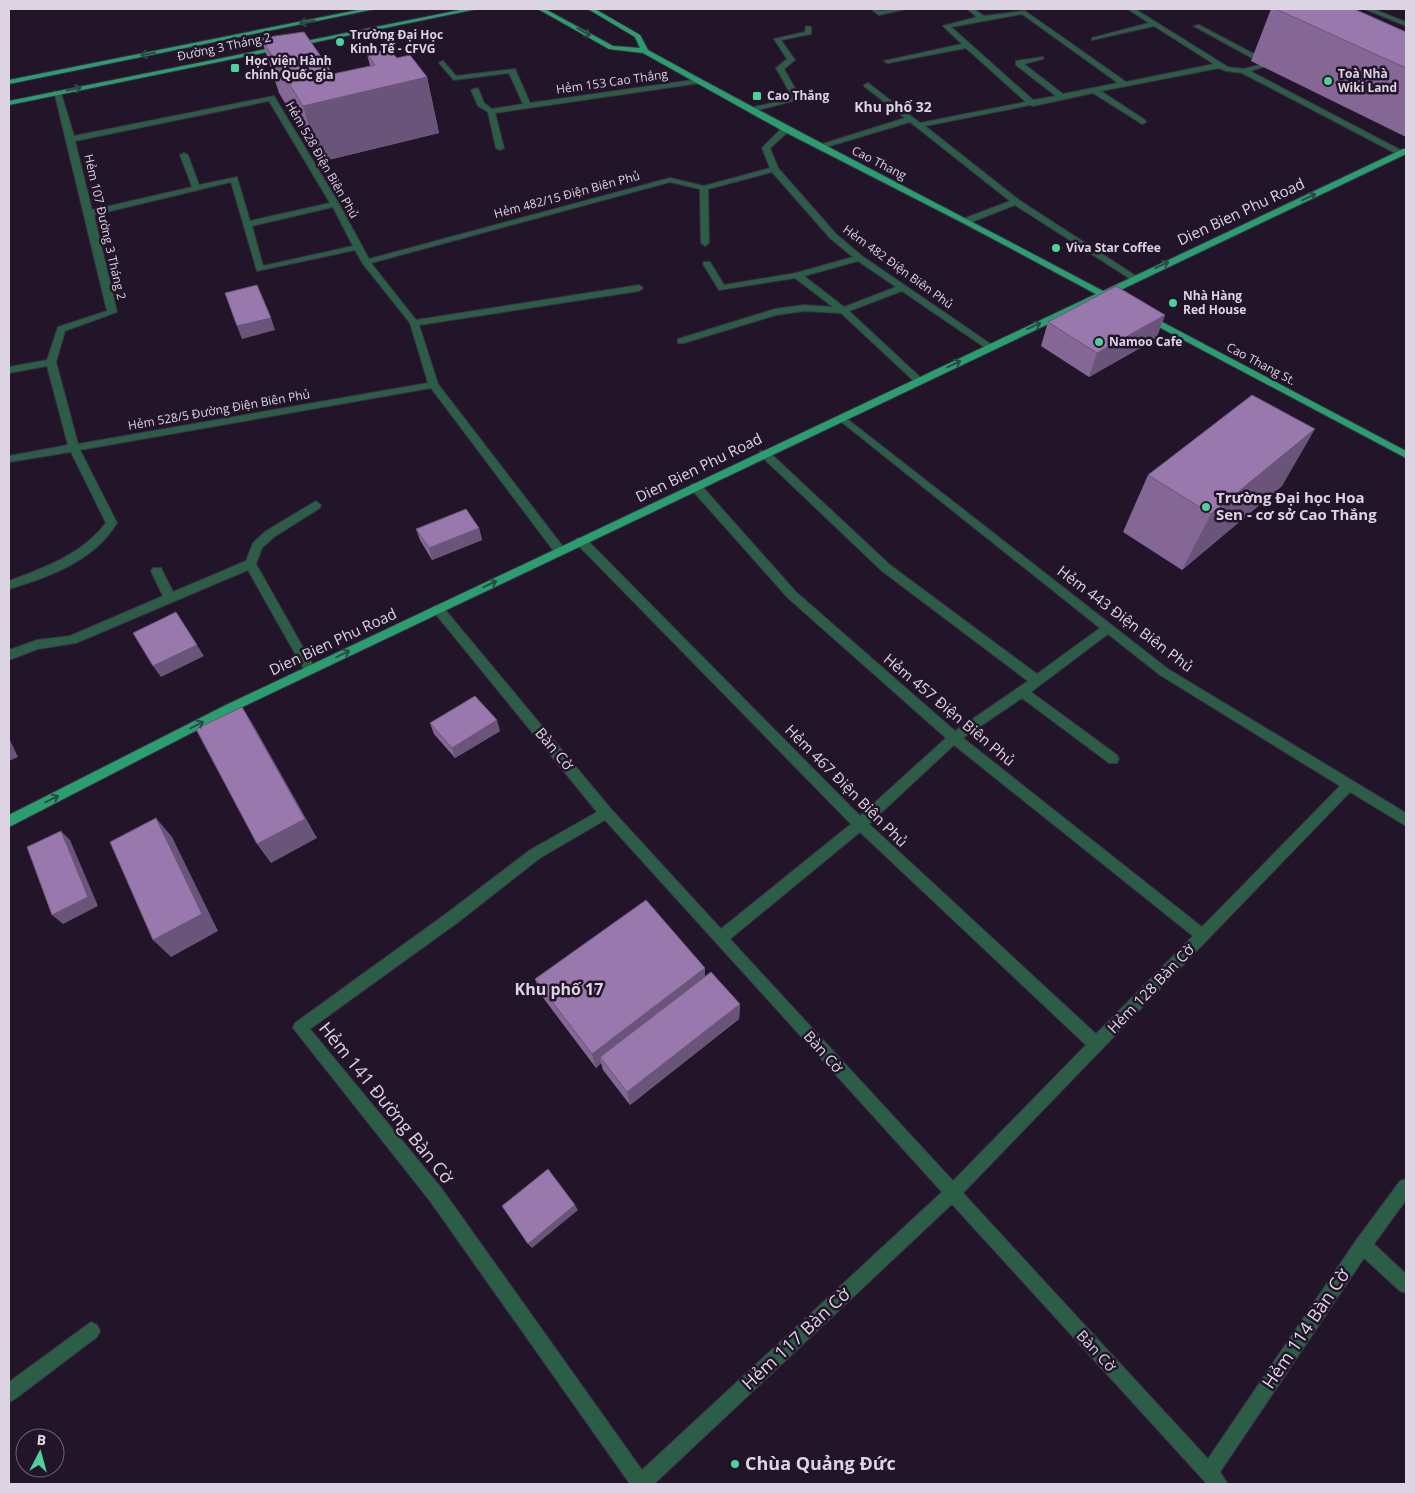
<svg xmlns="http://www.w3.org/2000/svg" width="1415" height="1493" viewBox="0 0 1415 1493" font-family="'Open Sans',sans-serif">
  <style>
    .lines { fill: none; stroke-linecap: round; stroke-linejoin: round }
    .minor-casing { stroke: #3c3044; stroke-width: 2 }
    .major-casing { stroke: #3c3044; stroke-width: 2 }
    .minor { fill: #2c5d46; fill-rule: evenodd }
    .major { fill: #2b9e70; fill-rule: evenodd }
    .wall { fill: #846795 }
    .shaded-wall { fill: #6b5479 }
    .building { fill: #9978ad; stroke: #6b5479 }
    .oneway { stroke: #264c46 }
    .poi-dot { fill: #4dd39a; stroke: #22152a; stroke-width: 2 }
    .labels { text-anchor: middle; stroke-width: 5; stroke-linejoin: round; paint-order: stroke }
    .far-poi-label { font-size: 12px; font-weight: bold; fill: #ddd4e3; stroke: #22152a; text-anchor: start }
    .far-street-label { font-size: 12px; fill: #ddd4e3; stroke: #22152a }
    .far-neighbourhood-label { font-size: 14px; font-weight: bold; fill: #ddd4e3; stroke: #22152a }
    .street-label { font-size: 15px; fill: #ddd4e3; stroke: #22152a }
    .poi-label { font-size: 15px; font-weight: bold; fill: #ddd4e3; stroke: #22152a; text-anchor: start }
    .neighbourhood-label { font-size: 16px; font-weight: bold; fill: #ddd4e3; stroke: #22152a }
    .near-street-label { font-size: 18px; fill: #ddd4e3; stroke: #22152a }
    .near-poi-label { font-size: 18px; font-weight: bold; fill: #ddd4e3; stroke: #22152a; text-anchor: start }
  </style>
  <rect width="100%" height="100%" fill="#22152a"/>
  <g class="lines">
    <g class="minor-casing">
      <g id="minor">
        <polygon points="871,9 880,11 906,9 879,15"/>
        <path d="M967 9H974L984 16 1025 11 1126 82 1214 64 1154 26 1092 40V38L1149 23 1128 9H1135L1228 67 1244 69 1263 64 1194 26 1199 25 1273 64 1250 71 1406 153 1399 155 1242 73 1226 71 1219 68 1101 91 1145 120 1146 122 1142 124 1093 93 1033 106 1030 105 925 126 1019 200 1139 278 1132 280 1015 205 969 223H963V219L1010 201 910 122 823 148 816 146 905 118 865 87 864 85 868 83 920 123 1026 102 966 48 888 63 884 61 962 44 943 26 977 17ZM1022 14 1118 83 1063 94 1024 64 1043 59V57L1016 61V65L1056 96 1033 100 951 27Z"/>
        <polygon points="1365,9 1373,9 1406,22 1406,26"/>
        <polygon points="806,26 811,27 811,34 781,40 795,60 784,69 801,99 750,112 750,108 793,98 776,68 787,59 774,39 805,32"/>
        <polygon points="443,61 456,76 515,69 530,103 700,79 704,81 700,83 495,113 504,148 500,150 496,148 488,112 478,106 471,90 478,88 484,103 492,109 523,104 509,73 454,80 439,63"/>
        <path d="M54 91 61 93 74 136 274 96 339 204 369 259 670 178 704 186 770 168 762 148 783 127H789V131L770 148 778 168 836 234 862 256 995 347 990 350 987 349 902 291 849 311 922 379V383H916L841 313 804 311 776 315 684 343H678V339L775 309 804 305 833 307 795 278 719 290 703 264 704 262H710L724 285 796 273 853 257 830 238 772 172 708 189 709 243 705 246 701 243 700 189 670 182 371 263 416 320 639 285 643 288 639 291 419 325 438 384 564 548 565 551 564 554H556L431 388 80 450 117 523C94 561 49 577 9 589V581C46 567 81 555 106 523L71 452 9 462V456L68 445 47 366 9 373V367L47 360 58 327 107 311ZM269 101 330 203 250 221 237 177 199 185 188 155 184 153 180 155 192 187 92 210 75 141ZM231 182 257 271 355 250 363 264 410 323 428 383 78 444 56 362 65 331 117 312 94 215ZM333 207 353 246 263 266 252 226ZM858 261 896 287 844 307 804 276Z"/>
        <path d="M842 415 1168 669 1406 813V826L1350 792 963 1193 1208 1459 1357 1239 1400 1181 1406 1179V1200L1374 1244 1406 1274V1293L1400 1291 1364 1258 1220 1472 1228 1484H1207L952 1204 654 1484H630L430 1201 293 1028 295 1023 447 913 530 850 597 812 434 612 432 609 434 606H442L611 809 721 929 851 824 577 544 576 541 577 538H585L860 816 946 738 788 598 692 490V484H700L796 592 955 731 1028 681 882 571 760 455V451H768L890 565 1037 674 1100 628 839 420V416ZM1108 634 1160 675 1340 786 1202 927 963 738 1022 698 1109 763H1117L1119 759 1117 755 1031 692ZM954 745 1193 936 1096 1034 869 824ZM605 820 942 1192 642 1470 442 1189 310 1029 457 923 540 858ZM860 832 1086 1045 953 1181 730 939Z"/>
        <polygon points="316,501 321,505 320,508 274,537 262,548 256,564 314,667 316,670 314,673 306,673 248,570 76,643 38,649 9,660 9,650 37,640 70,636 163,596 151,571 153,568 161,568 173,592 246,561 253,543 266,531"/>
        <polygon points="91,1322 97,1325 100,1331 97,1337 15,1399 9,1402 9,1382"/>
      </g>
    </g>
    <g class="major-casing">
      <g id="major">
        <polygon points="363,9 375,9 9,84 9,80"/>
        <polygon points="465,9 477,9 9,105 9,101"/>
        <path d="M538 9H545L613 46 640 48 635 37 588 9H595L640 35 648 50C798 133 951 210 1103 291L1403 149H1406V154L1110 295V299L1103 298 234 711 9 827V815L226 705 1096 294 963 223 783 131 643 53 609 49Z"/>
        <polygon points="1147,314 1406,451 1406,458 1144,319 1142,317"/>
      </g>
    </g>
    <use href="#minor" class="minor"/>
    <use href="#major" class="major"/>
  </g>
  <g class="wall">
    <polygon points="1271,9 1354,9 1406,32 1406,137 1251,61"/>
    <polygon points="261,38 333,74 370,66 367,54 397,58 427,77 439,133 320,162 279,93"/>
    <polygon points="1165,315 1156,339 1089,377 1041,346 1048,322"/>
    <polygon points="1148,475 1282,486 1182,570 1123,532"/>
    <polygon points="479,528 482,540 432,560 420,540 416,529"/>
    <polygon points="430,723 500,731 455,758 434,734"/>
    <polygon points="705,977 740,1004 739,1019 630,1105 603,1070 601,1063 596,1068 541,995 535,979"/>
  </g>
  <g class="shaded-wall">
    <polygon points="427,77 439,133 320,162 303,106"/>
    <polygon points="1165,315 1156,339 1089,377 1097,353"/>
    <polygon points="271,318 275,330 242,339 237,326"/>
    <polygon points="1315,429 1282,486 1182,570 1211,514"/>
    <polygon points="479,528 482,540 432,560 429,548"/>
    <polygon points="197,645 204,656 161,677 153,666"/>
    <polygon points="242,707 255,728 317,838 271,863 257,844"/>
    <polygon points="497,720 500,731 455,758 452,748"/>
    <polygon points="9,738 18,757 9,761"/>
    <polygon points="156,818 172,837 218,931 171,957 153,940"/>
    <polygon points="61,831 70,840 98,906 63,924 52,915"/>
    <polygon points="705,968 705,984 600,1057 601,1063 596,1068 592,1054"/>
    <polygon points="740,1004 739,1019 630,1105 627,1092"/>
    <polygon points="575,1205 578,1210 532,1248 528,1244"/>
  </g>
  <g class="building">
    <polygon points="1276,9 1354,9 1406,32 1406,68"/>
    <polygon points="304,32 333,74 375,65 367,54 389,49 397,58 410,55 427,77 303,106 261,38"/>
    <polygon points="257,285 271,318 237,326 225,293"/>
    <polygon points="1116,286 1165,315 1097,353 1048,322"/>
    <polygon points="1252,395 1315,429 1211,514 1148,475"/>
    <polygon points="466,509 479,528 429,548 416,529"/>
    <polygon points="176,612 197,645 153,666 133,633"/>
    <polygon points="475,696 497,720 452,748 430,723"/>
    <polygon points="242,707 305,819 257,844 196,729"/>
    <polygon points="156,818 202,914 153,940 110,842"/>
    <polygon points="61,831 88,897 52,915 27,847"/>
    <polygon points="646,900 705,968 592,1054 535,979"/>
    <polygon points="711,972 740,1004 627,1092 600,1057"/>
    <polygon points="548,1169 575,1205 528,1244 502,1206"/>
  </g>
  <defs><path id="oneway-shaft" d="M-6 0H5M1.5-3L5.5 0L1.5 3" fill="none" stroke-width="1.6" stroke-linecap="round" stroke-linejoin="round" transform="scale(1.25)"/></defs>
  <g class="oneway">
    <use href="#oneway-shaft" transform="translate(307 22) rotate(169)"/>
    <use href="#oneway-shaft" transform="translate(584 32) rotate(30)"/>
    <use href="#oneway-shaft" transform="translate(148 54) rotate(169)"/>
    <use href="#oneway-shaft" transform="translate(74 89) rotate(-12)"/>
    <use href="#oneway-shaft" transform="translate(1309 197) rotate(-25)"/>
    <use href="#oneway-shaft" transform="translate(1162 265) rotate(-25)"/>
    <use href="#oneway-shaft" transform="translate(1034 326) rotate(-25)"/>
    <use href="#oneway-shaft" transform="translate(954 364) rotate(-26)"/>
    <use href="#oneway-shaft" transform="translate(490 584) rotate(-26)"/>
    <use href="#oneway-shaft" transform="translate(343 654) rotate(-25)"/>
    <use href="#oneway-shaft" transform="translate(197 725) rotate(-27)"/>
    <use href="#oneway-shaft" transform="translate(52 799) rotate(-27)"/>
  </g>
  <g class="poi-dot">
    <circle cx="340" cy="42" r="5"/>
    <rect x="230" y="63" width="10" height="10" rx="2.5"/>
    <circle cx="1328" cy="81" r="5"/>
    <rect x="752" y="91" width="10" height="10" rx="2.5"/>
    <circle cx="1056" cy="248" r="5"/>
    <circle cx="1173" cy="303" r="5"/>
    <circle cx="1099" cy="342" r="5"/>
    <circle cx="1206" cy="507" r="5"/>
    <circle cx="735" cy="1464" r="5"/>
  </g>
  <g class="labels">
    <g class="far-poi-label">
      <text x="350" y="39">Trường Đại Học<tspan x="350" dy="14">Kinh Tế - CFVG</tspan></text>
      <text x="245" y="65">Học viện Hành<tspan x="245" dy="14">chính Quốc gia</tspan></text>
      <text x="1338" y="78">Toà Nhà<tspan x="1338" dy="14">Wiki Land</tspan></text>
      <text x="767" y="100">Cao Thắng</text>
      <text x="1066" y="252">Viva Star Coffee</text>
      <text x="1183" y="300">Nhà Hàng<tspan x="1183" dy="14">Red House</tspan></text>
      <text x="1109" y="346">Namoo Cafe</text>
    </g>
    <g class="far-street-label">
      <text transform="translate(224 47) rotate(-12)" y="4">Đường 3 Tháng 2</text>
      <text transform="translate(612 82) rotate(-8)" y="4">Hẻm 153 Cao Thắng</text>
      <text transform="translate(322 160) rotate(60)" y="4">Hẻm 528 Điện Biên Phủ</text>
      <text transform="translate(879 163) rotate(27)" y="4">Cao Thang</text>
      <text transform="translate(567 195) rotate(-15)" y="4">Hẻm 482/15 Điện Biên Phủ</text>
      <text transform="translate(105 227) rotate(77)" y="4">Hẻm 107 Đường 3 Tháng 2</text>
      <text transform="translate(898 267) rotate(36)" y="4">Hẻm 482 Điện Biên Phủ</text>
      <text transform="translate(1261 364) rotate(28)" y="4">Cao Thang St.</text>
      <text transform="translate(219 410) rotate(-10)" y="4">Hẻm 528/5 Đường Điện Biên Phủ</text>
    </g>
    <g class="far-neighbourhood-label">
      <text x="893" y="112">Khu phố 32</text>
    </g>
    <g class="street-label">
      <text transform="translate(1241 212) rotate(-25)" y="5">Dien Bien Phu Road</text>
      <text transform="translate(699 468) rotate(-26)" y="5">Dien Bien Phu Road</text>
      <text transform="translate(1125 619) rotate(37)" y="5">Hẻm 443 Ðiện Biên Phủ</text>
      <text transform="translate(333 642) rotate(-25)" y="5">Dien Bien Phu Road</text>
      <text transform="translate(949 710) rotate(40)" y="5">Hẻm 457 Ðiện Biên Phủ</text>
      <text transform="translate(554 749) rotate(50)" y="5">Bàn Cờ</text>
      <text transform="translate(846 786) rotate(45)" y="5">Hẻm 467 Ðiện Biên Phủ</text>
      <text transform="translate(1151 989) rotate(-46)" y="5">Hẻm 128 Bàn Cờ</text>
      <text transform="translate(823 1052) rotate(48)" y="5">Bàn Cờ</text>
      <text transform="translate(1096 1351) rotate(47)" y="5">Bàn Cờ</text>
    </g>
    <g class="poi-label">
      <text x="1216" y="503">Trường Đại học Hoa<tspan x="1216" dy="17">Sen - cơ sở Cao Thắng</tspan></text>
    </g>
    <g class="neighbourhood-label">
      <text x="559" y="995">Khu phố 17</text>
    </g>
    <g class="near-street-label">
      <text transform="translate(386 1103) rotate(51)" y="6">Hẻm 141 Đường Bàn Cờ</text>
      <text transform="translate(1306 1329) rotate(-56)" y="6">Hẻm 114 Bàn Cờ</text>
      <text transform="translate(796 1339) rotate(-43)" y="6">Hẻm 117 Bàn Cờ</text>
    </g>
    <g class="near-poi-label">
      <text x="745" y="1470">Chùa Quảng Đức</text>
    </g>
  </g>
  <rect width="1415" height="1493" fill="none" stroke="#ddd4e3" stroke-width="20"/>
  <g transform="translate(40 1453) rotate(6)"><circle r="24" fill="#22152a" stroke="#6d6174"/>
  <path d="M0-4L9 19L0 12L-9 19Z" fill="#4dd39a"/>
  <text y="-8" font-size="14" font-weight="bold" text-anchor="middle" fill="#ddd4e3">B</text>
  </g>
</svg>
